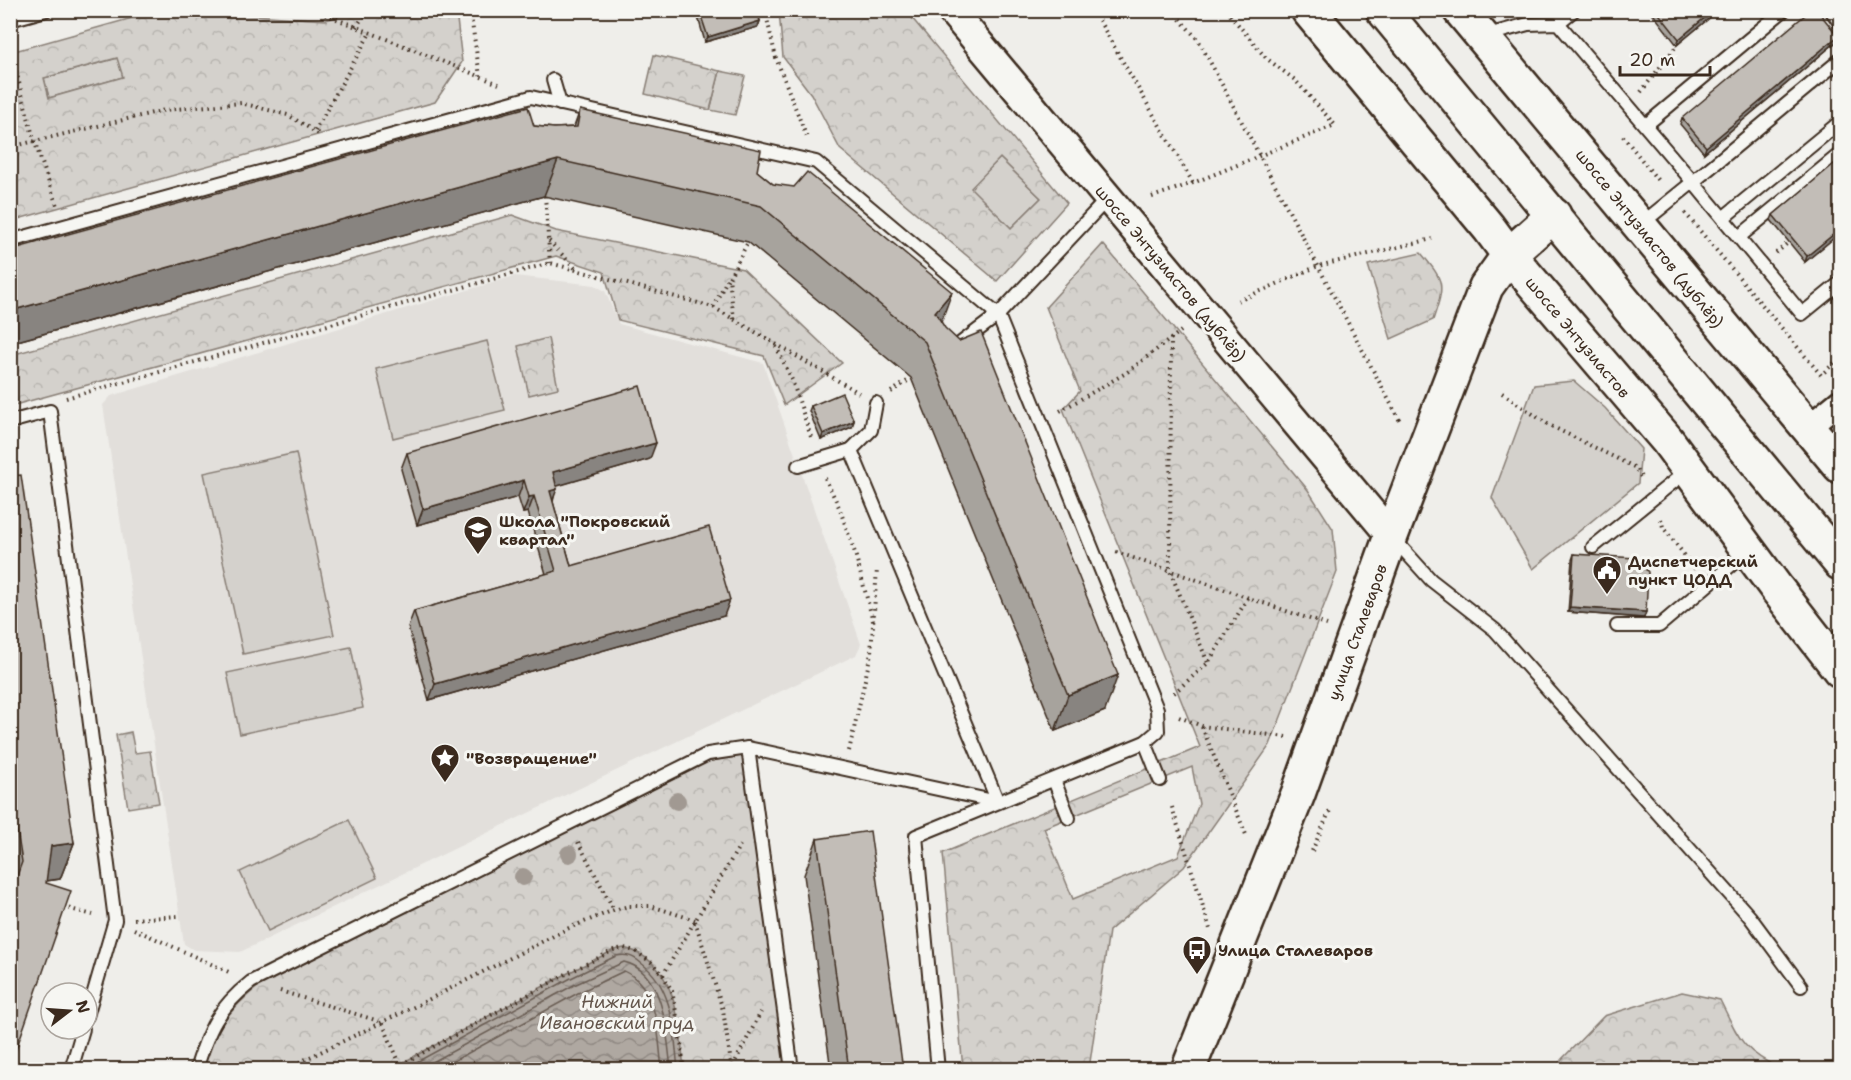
<svg xmlns="http://www.w3.org/2000/svg" width="1851" height="1080" viewBox="0 0 1851 1080" font-family="'Shantell Sans',sans-serif">
  <style>
    .built { fill: #e2dfdb }
    .grass { fill: #d4d1cc; stroke: #887e75; stroke-width: 1.5 }
    .forest { fill: url(#forest-crowns); stroke: #887e75; stroke-width: 1.5; fill-rule: evenodd }
    .water { fill: url(#water-waves); stroke: #81766d; stroke-width: 1.5 }
    .lines { fill: none; stroke-linecap: round; stroke-linejoin: round }
    .shore { stroke: #695c52; stroke-width: 1.5 }
    .service-casing { stroke: #3b2a1e; stroke-width: 16 }
    .minor-casing { stroke: #3b2a1e; stroke-width: 27 }
    .tertiary-casing { stroke: #3b2a1e; stroke-width: 33 }
    .secondary-casing { stroke: #3b2a1e; stroke-width: 38 }
    .primary-casing { stroke: #3b2a1e; stroke-width: 38 }
    .path { stroke: #3b2a1e; stroke-width: 4; stroke-dasharray: 1.5 4.5; stroke-linecap: butt }
    .service { stroke: #f6f6f2; stroke-width: 12 }
    .minor { stroke: #f6f6f2; stroke-width: 22 }
    .tertiary { stroke: #f6f6f2; stroke-width: 28 }
    .secondary { stroke: #f6f6f2; stroke-width: 33 }
    .primary { stroke: #f6f6f2; stroke-width: 33 }
    .tree { fill: #a19992 }
    .wall { fill: #a7a39d; stroke: #3b2a1e; stroke-width: 1.5 }
    .shaded-wall { fill: #888480; stroke: #3b2a1e; stroke-width: 1.5 }
    .building { fill: #c2bdb7; stroke: #3b2a1e; stroke-width: 1.5 }
    .labels { text-anchor: middle; stroke-width: 6; stroke-linejoin: round; paint-order: stroke }
    .street-label { font-size: 16px; fill: #3b2a1e; stroke: #f6f6f2 }
    .poi-label { font-size: 16px; font-weight: bold; fill: #3b2a1e; stroke: #f6f6f2; text-anchor: start }
    .water-label { font-size: 18px; font-style: italic; fill: #64564c; stroke: #f6f6f2 }
  </style>
  <defs>
    <pattern id="forest-crowns" width="20" height="18" patternUnits="userSpaceOnUse" patternTransform="scale(1.5)"><rect width="20" height="18" fill="#d4d1cc"/><path d="M2 6a3 3 0 1 1 6 0M12 15a3 3 0 1 1 6 0" fill="none" stroke="#b7b4af"/></pattern>
    <pattern id="water-waves" width="16" height="10" patternUnits="userSpaceOnUse" patternTransform="scale(1.5)"><rect width="16" height="10" fill="#afa8a1"/><path d="M0 5q4-4 8 0t8 0" fill="none" stroke="#908983"/></pattern>
  </defs>
  <rect width="100%" height="100%" fill="#efeeea"/>
  <filter id="ink" filterUnits="userSpaceOnUse"><feTurbulence type="fractalNoise" baseFrequency=".0167" numOctaves="2"/><feDisplacementMap in="SourceGraphic" scale="12" xChannelSelector="R" yChannelSelector="G"/><feConvolveMatrix kernelMatrix="1 2 1 2 8 2 1 2 1" color-interpolation-filters="sRGB"/></filter>
  <g filter="url(#ink)">
    <polygon class="built" points="515,276 595,285 605,291 619,324 763,363 861,644 856,655 240,952 194,950 184,944 103,405 111,396"/>
    <g class="grass">
      <polygon points="118,58 123,77 49,98 44,78"/>
      <polygon points="720,71 745,76 735,115 710,110"/>
      <polygon points="1000,158 1041,198 1011,228 970,188"/>
      <polygon points="487,341 505,410 393,438 376,369"/>
      <polygon points="1574,381 1605,408 1641,449 1638,483 1533,569 1492,498 1534,385"/>
      <polygon points="296,453 334,635 243,654 204,473"/>
      <polygon points="351,647 363,708 240,734 227,673"/>
      <polygon points="349,820 377,878 268,931 240,872"/>
    </g>
    <g class="forest">
      <path d="M157 11H194L326 20 352 11H456L462 62 435 102 11 221V52ZM117 58 123 77 49 98 44 78Z"/>
      <path d="M779 11H906L1067 203 997 281 840 149 811 94 783 57ZM1000 158 1041 198 1011 228 971 188Z"/>
      <polygon points="654,55 720,71 710,110 645,94"/>
      <polygon points="512,215 556,231 743,269 842,363 784,405 764,356 618,320 604,272 556,256 11,406 11,355"/>
      <path d="M1103 244 1308 490 1333 529 1337 572 1270 745 1184 867 1109 931 1089 1069H963L943 853 1200 747 1063 409 1080 391 1046 307ZM1192 767 1199 804 1178 856 1073 899 1044 828Z"/>
      <path d="M1421 253C1445 282 1445 284 1433 320L1391 339 1368 265Z"/>
      <polygon points="548,338 558,388 529,395 518,346"/>
      <polygon points="131,732 135,753 150,751 159,803 128,808 116,735"/>
      <path d="M745 754 785 1069 203 1070C215 1029 227 1011 260 985L707 762Z"/>
      <path d="M1682 992 1720 1000C1739 1038 1741 1050 1781 1069H1556L1561 1060 1604 1016Z"/>
    </g>
    <path class="water" d="M624 948C678 961 679 1025 684 1069H391L568 973 614 950Z"/>
    <g class="lines">
      <g class="shore">
        <path d="M402 1070 571 978 616 956C627 954 633 956 641 963 674 987 674 1033 678 1070"/>
        <path d="M418 1070 574 985 624 962C665 971 667 1036 671 1070"/>
        <path d="M437 1070 578 993 624 971C659 987 658 1036 662 1070"/>
      </g>
      <g class="service-casing">
        <g id="service">
          <polyline points="1831,10 1840,23"/>
          <polyline points="10,20 46,10"/>
          <polyline points="1558,23 1574,10"/>
          <polyline points="1484,36 1528,24 1558,23 1693,182 1840,60"/>
          <polyline points="553,80 560,104"/>
          <polyline points="1646,125 1784,10"/>
          <polyline points="1723,218 1840,122"/>
          <polyline points="1640,225 1693,182 1802,314 1840,283"/>
          <polyline points="1739,237 1840,154"/>
          <polyline points="10,241 531,97 816,162 998,315 1157,709 1158,731 1145,742 916,836 938,1070"/>
          <polyline points="957,346 998,315 1108,198"/>
          <polyline points="10,422 50,411 115,920 87,1016"/>
          <polyline points="798,466 851,450"/>
          <polyline points="1393,538 1431,580 1495,630 1750,917 1801,986"/>
          <polyline points="1593,547 1688,470"/>
          <polyline points="1617,626 1659,626 1748,551"/>
          <polyline points="1145,742 1160,780"/>
          <polyline points="748,748 792,1070"/>
          <polyline points="1054,780 1069,818"/>
          <polyline points="71,1070 83,1029"/>
          <path d="M196 1070C208 1030 218 1008 251 982L708 754 748 748 998 802 851 450 871 430 876 403"/>
        </g>
      </g>
      <g class="minor-casing">
        <polyline id="minor" points="1807,428 1840,401"/>
      </g>
      <g class="tertiary-casing">
        <polyline id="tertiary" points="951,10 1391,536"/>
      </g>
      <g class="secondary-casing">
        <polyline id="secondary" points="1188,1070 1298,794 1391,536 1486,287 1509,255 1554,215"/>
      </g>
      <g class="primary-casing">
        <g id="primary">
          <polyline points="1308,10 1489,228 1509,255 1667,440 1777,589 1840,670"/>
          <polyline points="1383,10 1840,563"/>
          <polyline points="1460,10 1840,466"/>
        </g>
      </g>
      <g class="path">
        <polyline points="314,10 499,84"/>
        <polyline points="470,10 480,76"/>
        <polyline points="765,10 776,58 807,138"/>
        <polyline points="1093,10 1193,183"/>
        <polyline points="1172,10 1199,41 1401,423"/>
        <polyline points="356,27 368,10"/>
        <polyline points="10,48 34,140 57,206"/>
        <polyline points="1641,92 1677,45"/>
        <polyline points="315,131 370,33"/>
        <polyline points="1623,136 1659,182"/>
        <polyline points="10,147 165,110 241,103 288,115 319,134"/>
        <polyline points="545,196 550,263"/>
        <polyline points="1152,197 1193,183 1335,125 1295,80 1266,58 1226,10"/>
        <polyline points="1685,213 1821,375 1840,358"/>
        <polyline points="549,241 575,268"/>
        <polyline points="1776,253 1789,242"/>
        <polyline points="1238,301 1318,266 1432,239"/>
        <polyline points="713,307 728,278"/>
        <polyline points="734,319 729,278 748,242"/>
        <polyline points="1171,338 1170,571 1208,663"/>
        <polyline points="776,346 792,380 812,440"/>
        <polyline points="891,392 912,378"/>
        <polyline points="1502,393 1549,425 1634,467 1643,480"/>
        <polyline points="66,398 550,263 713,307 859,393"/>
        <polyline points="1060,411 1126,373 1181,331"/>
        <polyline points="825,478 839,507 855,553 873,621"/>
        <polyline points="1661,519 1663,527 1695,569"/>
        <polyline points="1116,552 1327,625"/>
        <polyline points="1174,693 1208,663 1248,598"/>
        <polyline points="1179,717 1202,726 1286,737"/>
        <polyline points="1202,727 1247,837"/>
        <polyline points="849,751 871,653 877,569"/>
        <polyline points="1172,807 1210,929"/>
        <polyline points="578,842 614,910"/>
        <polyline points="1312,851 1331,808"/>
        <polyline points="63,907 93,915"/>
        <polyline points="134,919 179,916"/>
        <polyline points="695,921 723,1010 732,1070"/>
        <polyline points="134,929 231,973"/>
        <polyline points="663,975 740,845"/>
        <polyline points="280,991 382,1022 400,1064"/>
        <polyline points="733,1066 761,1012"/>
        <polyline points="283,1070 420,1004 569,928 614,910 629,906 651,906 695,920"/>
        <polyline points="391,1070 568,973 614,950 624,948 635,951 651,962 663,975 672,991 679,1027 684,1070"/>
      </g>
      <use href="#service" class="service"/>
      <use href="#minor" class="minor"/>
      <use href="#tertiary" class="tertiary"/>
      <use href="#secondary" class="secondary"/>
      <use href="#primary" class="primary"/>
    </g>
    <g class="tree">
      <circle cx="677" cy="801" r="9"/>
      <circle cx="569" cy="854" r="9"/>
      <circle cx="523" cy="877" r="9"/>
    </g>
    <g class="wall">
      <polygon points="696,10 757,10 760,21 758,27 705,42"/>
      <polygon points="1650,10 1719,10 1677,45"/>
      <polygon points="1838,36 1836,42 1704,153 1680,124 1682,118"/>
      <polygon points="580,110 757,171 941,322 1105,711 1055,731 911,378 748,242 544,196 10,343 10,250 534,126 554,128 574,127"/>
      <polygon points="1840,159 1840,233 1805,262 1771,220 1773,215"/>
      <polygon points="811,406 852,427 821,440 809,411"/>
      <polygon points="407,453 650,459 556,486 553,502 571,566 724,616 429,700 408,627 414,611 546,574 528,512 523,513 518,497 417,525 401,469"/>
      <polygon points="10,476 74,843 60,879 46,881 10,1067"/>
      <polygon points="1574,554 1644,618 1568,612 1572,560"/>
      <polygon points="817,839 903,1070 831,1070 804,875"/>
    </g>
    <g class="shaded-wall">
      <polygon points="1714,10 1719,10 1677,45 1679,39"/>
      <polygon points="760,21 758,27 705,42 708,37"/>
      <polygon points="1838,36 1836,42 1704,153 1706,147"/>
      <polygon points="558,160 544,196 10,343 10,311"/>
      <polygon points="1840,229 1840,233 1805,262 1807,256"/>
      <polygon points="952,292 939,328 935,312"/>
      <polygon points="854,421 852,427 821,440 823,434"/>
      <polygon points="656,443 650,459 547,489 553,472"/>
      <polygon points="524,480 518,497 417,525 423,509"/>
      <polygon points="557,489 551,505 550,491"/>
      <polygon points="534,496 528,512 523,513 529,497"/>
      <polygon points="730,600 724,616 429,700 435,684"/>
      <polygon points="1570,607 1646,612 1644,618 1568,612"/>
      <polygon points="1118,675 1105,711 1055,731 1068,695"/>
      <polygon points="74,843 60,879 38,882 51,846"/>
    </g>
    <g class="building">
      <polygon points="699,10 757,10 760,21 708,37"/>
      <polygon points="1656,10 1714,10 1679,39"/>
      <polygon points="1811,10 1817,10 1838,36 1706,147 1682,118"/>
      <polygon points="528,107 534,126 554,128 577,127 580,110 761,150 757,171 773,184 794,187 807,172 952,292 935,312 945,328 959,341 981,332 1118,675 1068,695 925,342 761,206 558,160 10,311 10,250"/>
      <polygon points="1840,159 1840,229 1807,256 1773,215"/>
      <polygon points="640,386 656,443 553,472 557,489 550,491 571,566 709,527 730,600 435,684 414,611 556,571 534,496 529,497 524,480 423,509 407,453"/>
      <polygon points="842,393 854,421 823,434 811,406"/>
      <polygon points="21,475 74,843 51,846 46,883 71,891 10,1067 10,895 22,862 10,786 10,476"/>
      <polygon points="1574,554 1635,558 1648,572 1646,612 1570,607"/>
      <polygon points="870,831 903,1070 849,1070 817,839"/>
    </g>
  </g>
  <defs>
    <g id="school-pin" transform="scale(1.5)"><path d="M0 17L-7.5 6A9.5 9.5 0 1 1 7.5 6Z" fill="#3b2a1e" stroke="#f6f6f2"/><path d="M0-5L7-2L0 1L-7-2ZM-4 1L0 2.5L4 1V4Q0 6-4 4Z" fill="#fff"/></g>
    <g id="civic-pin" transform="scale(1.5)"><path d="M0 17L-7.5 6A9.5 9.5 0 1 1 7.5 6Z" fill="#3b2a1e" stroke="#f6f6f2"/><path d="M-.6-6.5H3V-4.5H.6V-3L4-1V1h2V6H-6V1h2V-1L-.6-3ZM-1.2 2.5V6h2.4V2.5Z" fill="#fff"/></g>
    <g id="sight-pin" transform="scale(1.5)"><path d="M0 17L-7.5 6A9.5 9.5 0 1 1 7.5 6Z" fill="#3b2a1e" stroke="#f6f6f2"/><path d="M0-6L1.8-2.2L6-1.7L2.9 1.2L3.7 5.4L0 3.3L-3.7 5.4L-2.9 1.2L-6-1.7L-1.8-2.2Z" fill="#fff"/></g>
    <g id="bus-pin" transform="scale(1.5)"><path d="M0 17L-7.5 6A9.5 9.5 0 1 1 7.5 6Z" fill="#3b2a1e" stroke="#f6f6f2"/><path d="M-5-6H5V4H4V6H2V4H-2V6H-4V4H-5ZM-3.5-4V0h7V-4ZM-3.5 1.2v1.5H-2V1.2ZM2 1.2v1.5H3.5V1.2Z" fill="#fff"/></g>
  </defs>
  <g fill-rule="evenodd">
    <use href="#school-pin" x="478" y="530"/>
    <use href="#civic-pin" x="1607" y="570"/>
    <use href="#sight-pin" x="445" y="758"/>
    <use href="#bus-pin" x="1197" y="950"/>
  </g>
  <g class="labels">
    <g class="street-label">
      <text transform="translate(1650 238) rotate(51)" y="6">шоссе Энтузиастов (дублёр)</text>
      <text transform="translate(1171 273) rotate(50)" y="6">шоссе Энтузиастов (дублёр)</text>
      <text transform="translate(1578 337) rotate(50)" y="6">шоссе Энтузиастов</text>
      <text transform="translate(1357 632) rotate(-70)" y="6">улица Сталеваров</text>
    </g>
    <g class="poi-label">
      <text x="499" y="527">Школа "Покровский<tspan x="499" dy="18">квартал"</tspan></text>
      <text x="1628" y="567">Диспетчерский<tspan x="1628" dy="18">пункт ЦОДД</tspan></text>
      <text x="466" y="764">"Возвращение"</text>
      <text x="1218" y="956">Улица Сталеваров</text>
    </g>
    <g class="water-label">
      <text x="617" y="1008">Нижний<tspan x="617" dy="21">Ивановский пруд</tspan></text>
    </g>
  </g>
  <rect width="1851" height="1080" fill="none" stroke="#f6f6f2" stroke-width="36"/>
  <rect x="18" y="18" width="1815" height="1044" fill="none" stroke="#3b2a1e" stroke-width="2" filter="url(#ink)"/>
  <g transform="translate(69 1011) rotate(73)"><circle r="28" fill="#f6f6f2" stroke="#aba49d" stroke-width="1.5"/>
  <path d="M0-4.5L10 22L0 15L-10 22Z" fill="#3b2a1e"/>
  <text y="-9" font-size="16" font-weight="bold" text-anchor="middle" fill="#3b2a1e">N</text>
  </g>
  <path d="M1620 66v9h90v-9" fill="none" stroke="#3b2a1e" stroke-width="3"/>
  <text x="1629" y="66" font-size="18" fill="#3b2a1e" stroke="#f6f6f2" stroke-width="4.5" paint-order="stroke">20 m</text>
</svg>
